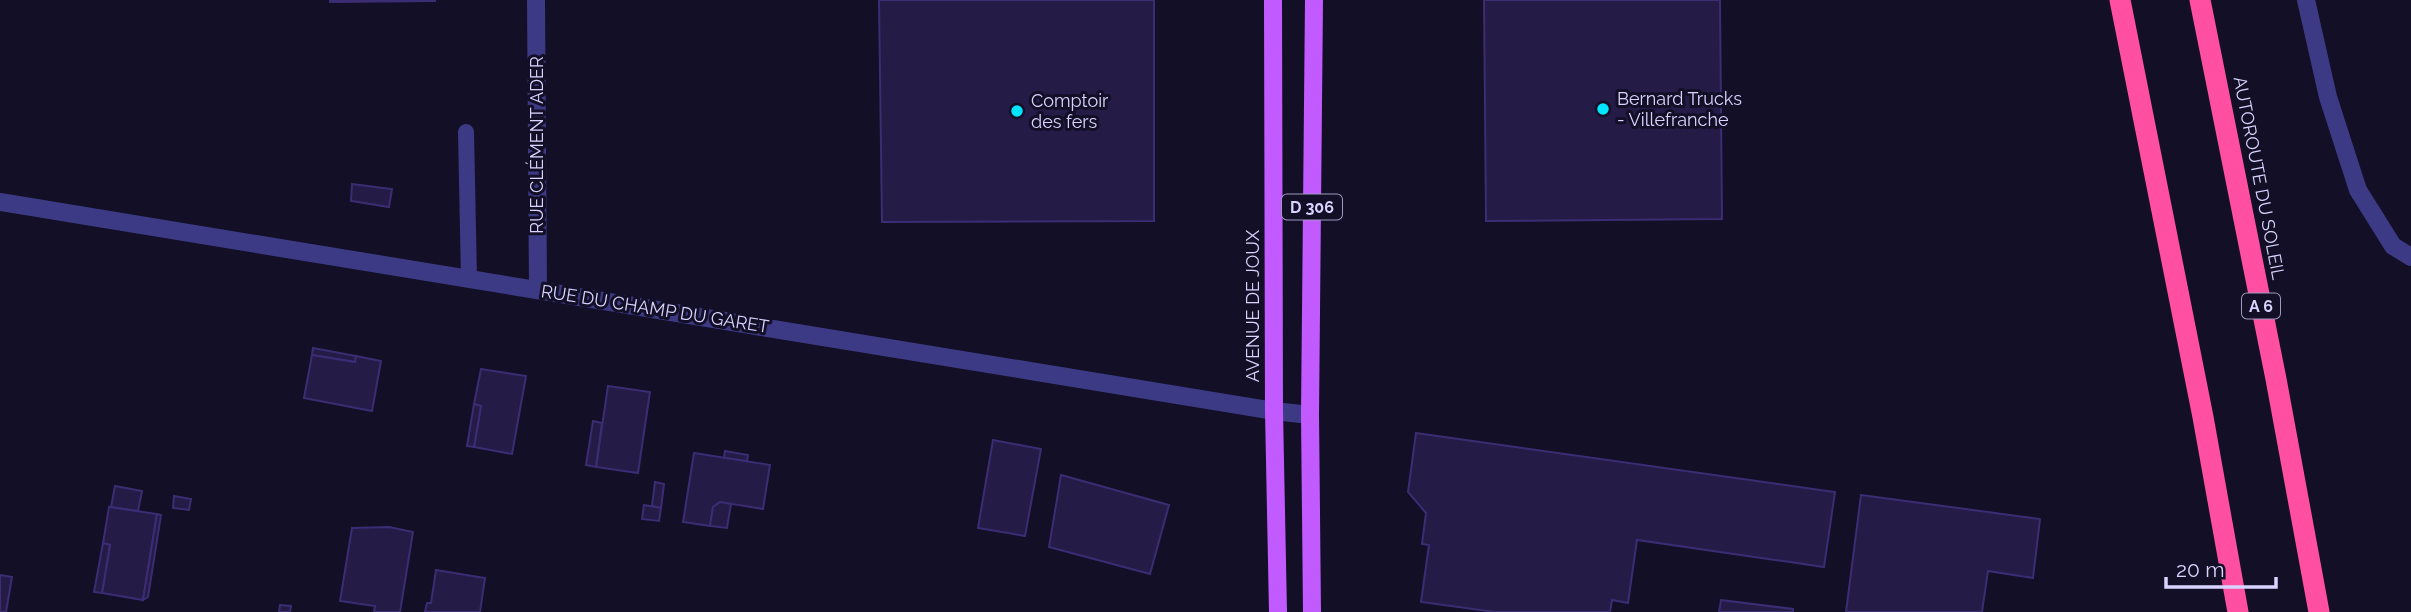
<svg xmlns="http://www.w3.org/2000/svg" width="2411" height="612" viewBox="0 0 2411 612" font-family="Raleway,sans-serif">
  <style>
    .building { fill: #241b47; stroke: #3b2d73; stroke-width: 2 }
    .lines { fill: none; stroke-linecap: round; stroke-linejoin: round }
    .service { stroke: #3d3a85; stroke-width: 16 }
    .minor { stroke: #3d3a85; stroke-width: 18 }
    .primary { stroke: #c25bff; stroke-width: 18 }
    .motorway { stroke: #ff4fa3; stroke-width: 21 }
    .poi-dot { fill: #00e5ff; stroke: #130f26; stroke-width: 2.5 }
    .labels { text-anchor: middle; stroke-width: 6; stroke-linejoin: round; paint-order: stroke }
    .shield { fill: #130f26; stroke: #9e99be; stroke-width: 2 }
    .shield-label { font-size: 16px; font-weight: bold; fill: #d9d4ff }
    .poi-label { font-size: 18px; fill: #d9d4ff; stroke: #130f26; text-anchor: start }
    .street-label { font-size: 18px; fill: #d9d4ff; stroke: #130f26 }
  </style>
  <rect width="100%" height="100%" fill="#130f26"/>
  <g class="building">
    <polygon points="330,0 435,0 435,1 330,2"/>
    <polygon points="879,0 1154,0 1154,221 882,222"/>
    <polygon points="1484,0 1720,0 1722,219 1486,221"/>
    <polygon points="352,184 392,189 389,207 351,201"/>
    <polygon points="313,348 356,356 355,362 312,355"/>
    <polygon points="312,355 355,362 356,356 381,361 372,411 304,398"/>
    <polygon points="481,369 526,376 512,454 474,447 481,406 474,404"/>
    <polygon points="608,386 650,392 638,473 596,467"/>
    <polygon points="474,404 481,406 474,447 467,446"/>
    <polygon points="593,421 602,423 596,467 586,465"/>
    <polygon points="1416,433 1835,492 1824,567 1637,540 1628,603 1612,600 1610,612 1495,612 1421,602 1429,545 1422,544 1426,513 1408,492"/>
    <polygon points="993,440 1041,449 1025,536 978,528"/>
    <polygon points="725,451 748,455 747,461 724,458"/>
    <polygon points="694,453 770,465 763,509 720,502 713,507 710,526 683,522"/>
    <polygon points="1061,475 1169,505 1150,574 1049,547"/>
    <polygon points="655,482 664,484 661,508 652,506"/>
    <polygon points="115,486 142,491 138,511 111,507"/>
    <polygon points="1861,495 2040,519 2033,578 1988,571 1982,612 1846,612"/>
    <polygon points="174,496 191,499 189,510 173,508"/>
    <polygon points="720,502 731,504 727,528 710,526 713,507"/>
    <polygon points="644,505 661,508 659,521 642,519"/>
    <polygon points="109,507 157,514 143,600 102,593 110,545 103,543"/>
    <polygon points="157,514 161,515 148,597 143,600"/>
    <polygon points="389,527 413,532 400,612 374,612 375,606 340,601 352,528"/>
    <polygon points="103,543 110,545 102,593 94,592"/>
    <polygon points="436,570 485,578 480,612 425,612 427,603 431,603"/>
    <polygon points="0,575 12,577 6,612 0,612"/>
    <polygon points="1721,600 1793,609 1793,612 1719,612"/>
    <polygon points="280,605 291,606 290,612 279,612"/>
  </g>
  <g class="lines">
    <polyline class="service" points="466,132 469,279"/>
    <g class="minor">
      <polyline points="536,0 538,290"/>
      <polyline points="2306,0 2328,97 2358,190 2393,246 2411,257"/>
      <polyline points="0,202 1274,411 1310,415"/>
    </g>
    <g class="primary">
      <polyline points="1273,0 1274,411 1278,612"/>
      <polyline points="1312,612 1310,415 1314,0"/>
    </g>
    <g class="motorway">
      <polyline points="2120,0 2203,417 2238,612"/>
      <polyline points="2200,0 2276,379 2319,612"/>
    </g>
  </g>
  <g class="poi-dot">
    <circle cx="1603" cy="109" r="7"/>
    <circle cx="1017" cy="111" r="7"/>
  </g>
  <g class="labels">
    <g class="shield">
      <rect x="1282" y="194.5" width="60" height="25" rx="5"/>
      <rect x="2242" y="293.5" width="38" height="25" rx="5"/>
    </g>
    <g class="shield-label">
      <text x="1312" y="213">D 306</text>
      <text x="2261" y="312">A 6</text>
    </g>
    <g class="poi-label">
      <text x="1617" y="105">Bernard Trucks<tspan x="1617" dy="21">- Villefranche</tspan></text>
      <text x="1031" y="107">Comptoir<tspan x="1031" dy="21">des fers</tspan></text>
    </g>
    <g class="street-label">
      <text transform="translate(537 145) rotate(-90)" y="6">RUE CLÉMENT ADER</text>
      <text transform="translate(2259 178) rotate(79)" y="6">AUTOROUTE DU SOLEIL</text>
      <text transform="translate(1253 306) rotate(-90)" y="6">AVENUE DE JOUX</text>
      <text transform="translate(655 309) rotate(9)" y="6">RUE DU CHAMP DU GARET</text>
    </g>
  </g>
  <path d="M2166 577v10h110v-10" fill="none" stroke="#d9d4ff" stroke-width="3.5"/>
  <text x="2176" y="577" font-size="21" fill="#d9d4ff" stroke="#130f26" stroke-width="5" paint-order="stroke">20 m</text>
</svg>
